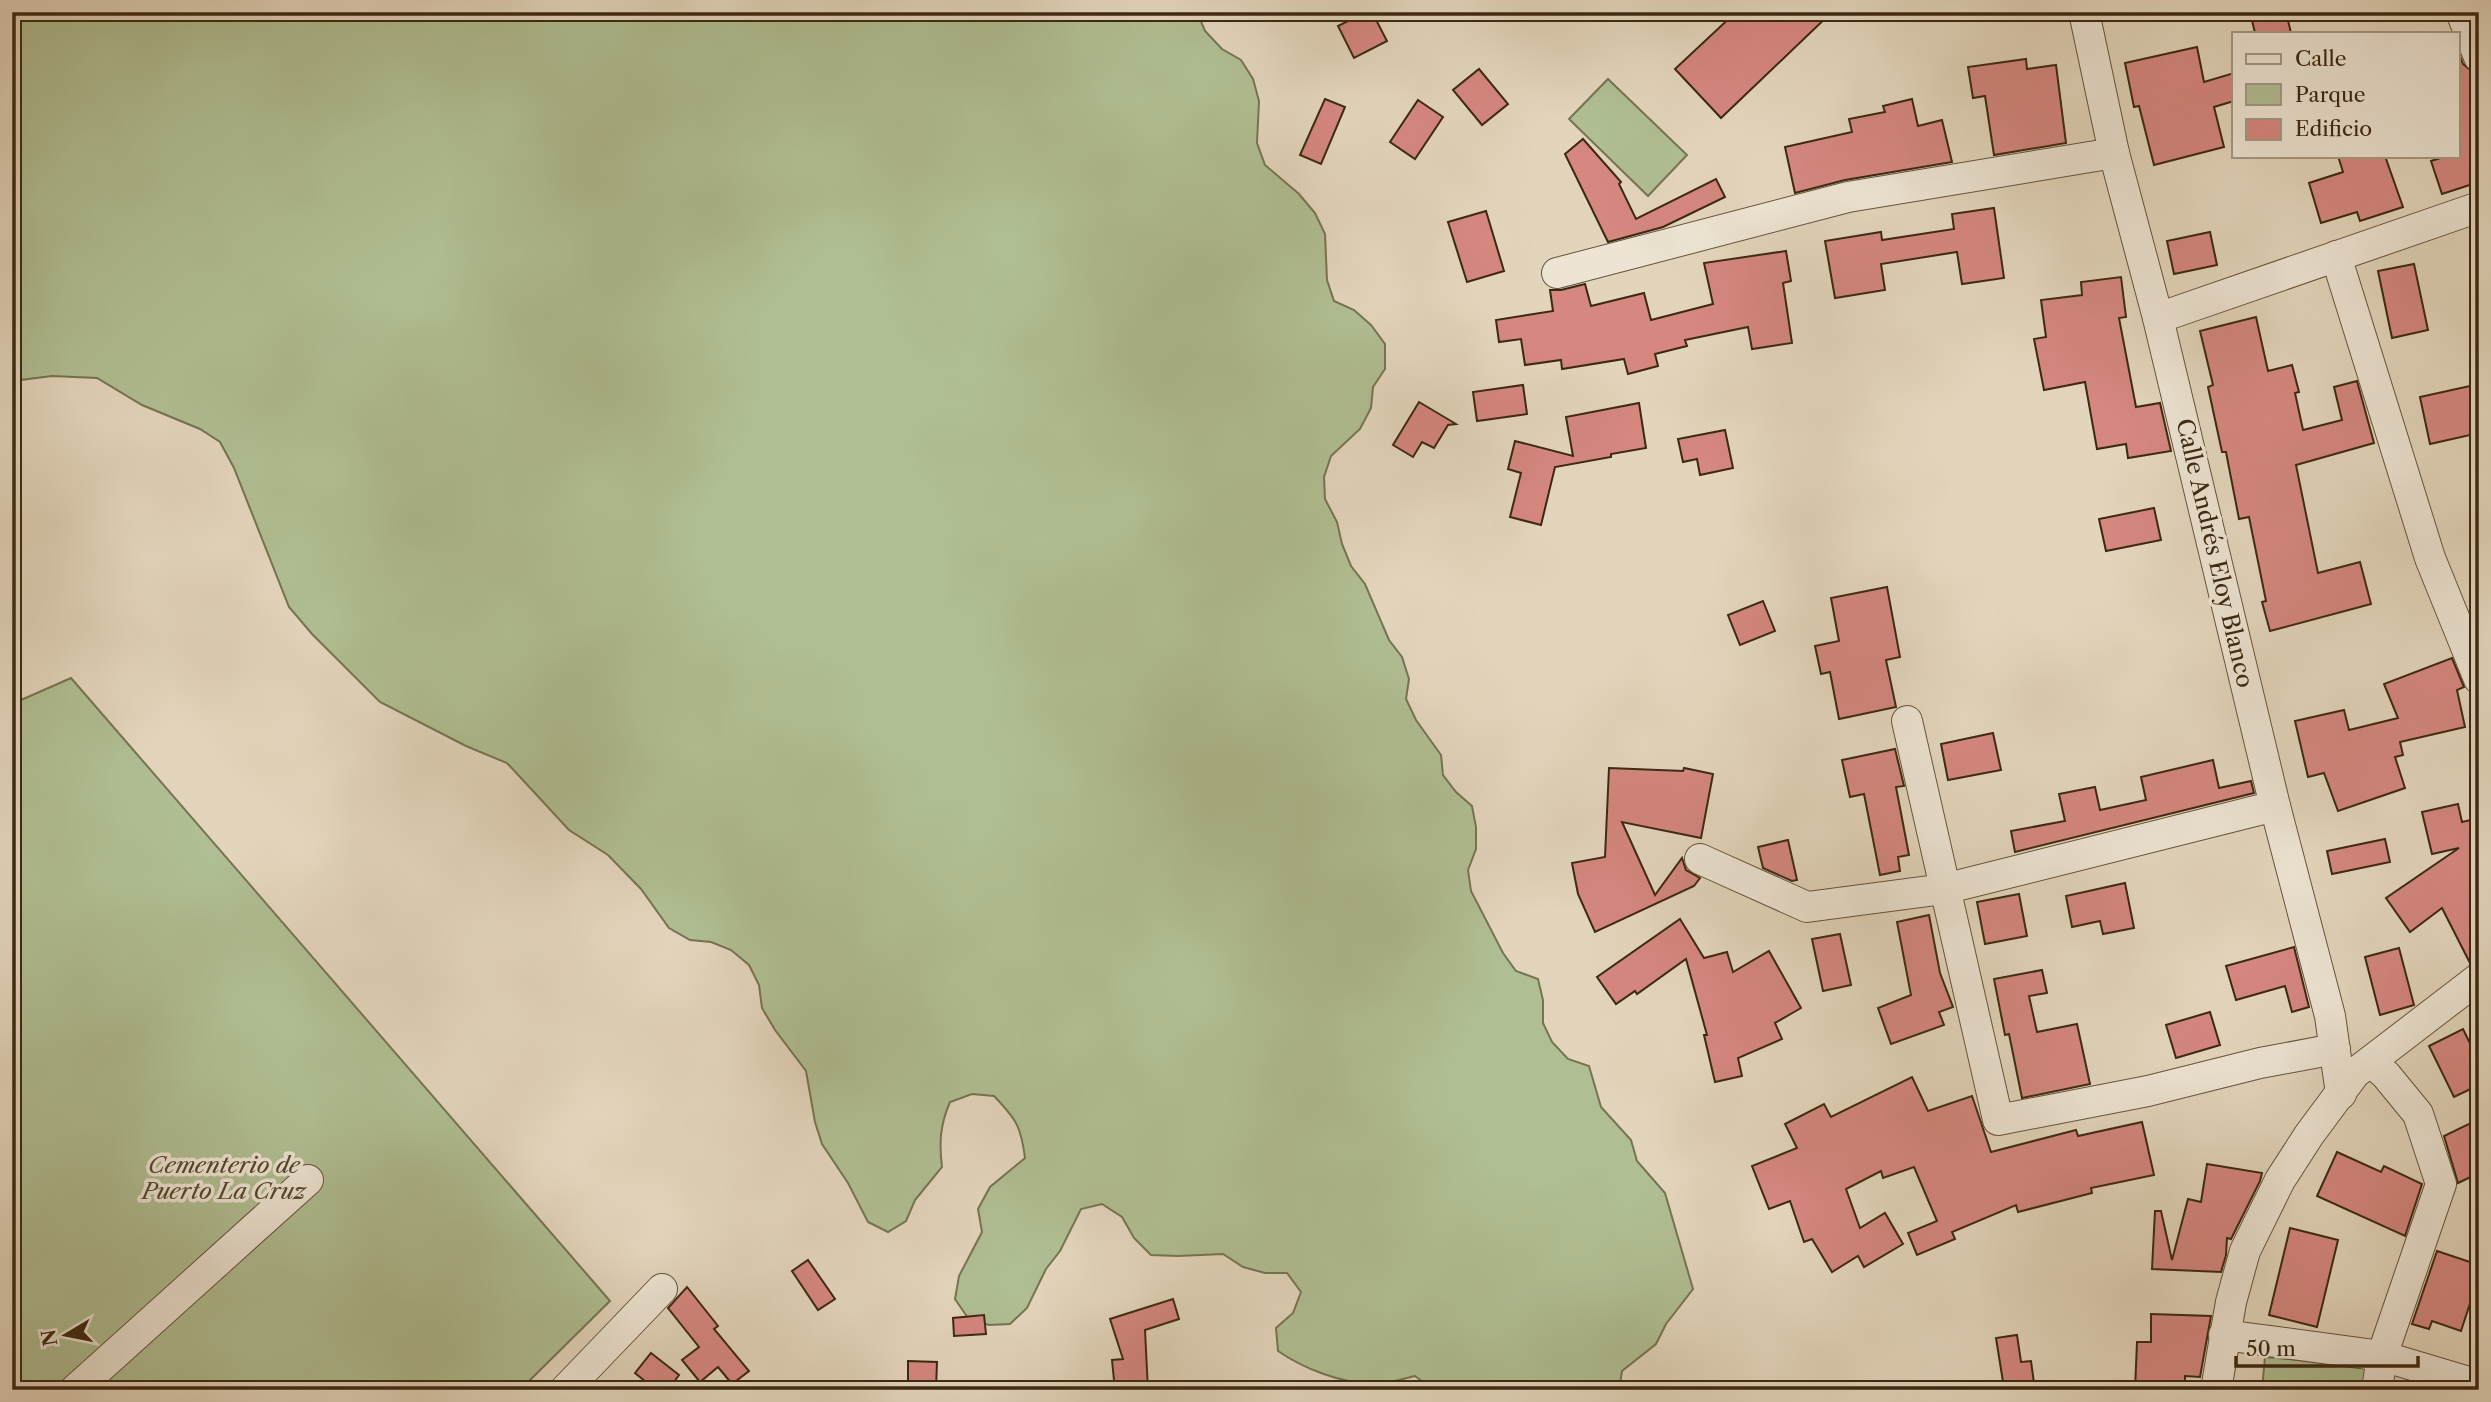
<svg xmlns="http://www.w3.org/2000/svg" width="2491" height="1402" viewBox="0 0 2491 1402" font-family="'Libre Caslon Text',serif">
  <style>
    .green { fill: #b0be93; stroke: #767452; stroke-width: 2 }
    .building { fill: #d58780; stroke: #3c2912; stroke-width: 2 }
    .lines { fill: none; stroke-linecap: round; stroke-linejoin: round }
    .minor-casing { stroke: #66543c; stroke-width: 32 }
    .minor { stroke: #ede4d3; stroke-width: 30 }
    .labels { text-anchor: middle; stroke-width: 7; stroke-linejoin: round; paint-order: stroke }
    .street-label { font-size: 23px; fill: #3c2912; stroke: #ede4d3 }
    .park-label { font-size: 23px; font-style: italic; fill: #53472c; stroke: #ede4d3 }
  </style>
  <rect width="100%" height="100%" fill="#e3d5bc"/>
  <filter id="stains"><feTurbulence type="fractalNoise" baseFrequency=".00286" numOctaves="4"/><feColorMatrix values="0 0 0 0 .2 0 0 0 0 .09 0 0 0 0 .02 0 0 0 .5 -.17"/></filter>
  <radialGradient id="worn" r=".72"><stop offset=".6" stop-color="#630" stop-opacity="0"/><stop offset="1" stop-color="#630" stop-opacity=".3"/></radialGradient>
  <g class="green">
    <path d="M12 12H1197L1205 31 1222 49 1241 60 1253 79 1259 101 1257 143 1265 165 1299 194 1315 213 1325 234 1327 280 1334 301 1354 310 1371 325 1385 344V369L1373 387 1371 408 1360 429 1331 456 1324 477 1325 499 1337 522 1342 544 1351 566 1365 584 1389 640 1402 657 1409 679 1406 699 1416 720 1441 755 1443 775 1456 792 1472 806 1476 827V849L1468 870 1471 891 1503 953 1516 971 1538 979 1543 1000V1023L1552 1042 1568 1059 1589 1066 1601 1107 1631 1140 1637 1161 1665 1193 1693 1289 1666 1324 1656 1344 1622 1371 1619 1390H1434L1415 1376C1401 1379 1385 1385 1371 1384 1339 1382 1304 1369 1278 1351L1276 1328 1293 1313 1301 1292 1287 1273H1265L1243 1267 1223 1254 1178 1256 1151 1255 1134 1238 1122 1217 1102 1204 1081 1209 1060 1251 1046 1269 1027 1308 1010 1324 989 1325 968 1318 955 1299 959 1276 982 1232 978 1209 990 1187 1025 1158C1021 1126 1016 1119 994 1096L972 1094 950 1102C940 1125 939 1143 942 1167L915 1200 906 1221 888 1232 868 1222 848 1183 822 1144 815 1122 806 1071 775 1030 762 1008 759 985 749 965 731 950 711 942 690 940 669 928 641 889 608 855 569 830 507 763 466 746 380 702 312 634 289 607 234 468 220 442 200 429 142 405 97 378 52 376 12 381Z"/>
    <polygon points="1608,79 1687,155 1648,196 1569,119"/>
    <polygon points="71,678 610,1301 520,1390 12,1390 12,704"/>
    <polygon points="2265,1357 2368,1366 2367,1390 2262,1390"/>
  </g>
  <g class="building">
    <polygon points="1366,12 1372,12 1387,41 1354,58 1338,26"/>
    <polygon points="1736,12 1832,12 1721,118 1675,69"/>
    <polygon points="2250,12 2286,12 2291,33 2255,33"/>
    <polygon points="2197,47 2204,82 2234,73 2234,101 2214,107 2224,147 2154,165 2139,106 2134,107 2125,63"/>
    <polygon points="2458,51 2463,64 2474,73 2479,89 2479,182 2442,194 2431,161 2447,156 2458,156"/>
    <polygon points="2026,59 2027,69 2056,65 2066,143 1994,155 1985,96 1973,98 1968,67"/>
    <polygon points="1479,69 1508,104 1482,125 1453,90"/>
    <polygon points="1325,99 1345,107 1321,164 1300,155"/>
    <polygon points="1912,99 1918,126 1942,120 1952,162 1845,180 1795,193 1785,147 1852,132 1849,119 1885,112 1883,106"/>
    <polygon points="1418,100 1443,117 1415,159 1390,142"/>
    <polygon points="1583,139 1621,182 1619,184 1636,219 1716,179 1725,197 1663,227 1608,242 1565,154"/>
    <polygon points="2338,156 2385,156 2403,207 2360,221 2357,212 2321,223 2309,183 2343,172"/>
    <polygon points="1994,208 2004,278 1962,284 1957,252 1881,264 1885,290 1835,298 1825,241 1881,232 1882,240 1954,229 1952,214"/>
    <polygon points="1486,211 1504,271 1467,282 1448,222"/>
    <polygon points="2210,232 2217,265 2174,274 2167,241"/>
    <polygon points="1786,251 1791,281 1783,283 1792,343 1752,349 1748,327 1685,340 1687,346 1655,354 1658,366 1628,374 1624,359 1562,369 1561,360 1525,365 1521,339 1499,342 1496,320 1553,311 1550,290 1561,290 1585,284 1591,306 1644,293 1651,320 1713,304 1704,263"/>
    <polygon points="2414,264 2428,330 2392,338 2378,271"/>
    <polygon points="2121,277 2126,317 2119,318 2136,407 2160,403 2171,451 2128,458 2126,444 2097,449 2085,382 2044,390 2034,339 2046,337 2041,300 2082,295 2081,282"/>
    <polygon points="2256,317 2268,371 2292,365 2299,392 2295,393 2303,430 2342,420 2334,387 2357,381 2374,443 2296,465 2318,573 2360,562 2371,604 2270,631 2262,602 2266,601 2249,517 2239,519 2226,452 2222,452 2208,387 2213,385 2200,331"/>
    <polygon points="2479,384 2479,433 2430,444 2420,397"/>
    <polygon points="1523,385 1527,414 1477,421 1473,392"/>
    <polygon points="1419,402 1456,424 1448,425 1434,448 1422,442 1413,457 1393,445"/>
    <polygon points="1639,403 1646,448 1611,454 1611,457 1555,467 1541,525 1510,517 1521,473 1508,469 1515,441 1573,456 1566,417"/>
    <polygon points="1725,430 1733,468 1700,475 1697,459 1683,462 1678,439"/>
    <polygon points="2154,508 2161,540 2106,551 2099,519"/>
    <polygon points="1887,587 1900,657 1886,660 1896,707 1839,719 1830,672 1821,674 1815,646 1839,641 1831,598"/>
    <polygon points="1763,601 1775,631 1740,645 1728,615"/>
    <polygon points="2452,658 2464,687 2457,690 2465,727 2400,742 2403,755 2395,757 2405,788 2338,811 2324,773 2308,777 2295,721 2344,710 2349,730 2398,718 2384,684"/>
    <polygon points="1993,733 2001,770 1948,780 1941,744"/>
    <polygon points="1895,749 1904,786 1896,787 1909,855 1898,857 1900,871 1880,875 1864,794 1850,797 1842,760"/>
    <polygon points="2213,760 2219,788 2251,781 2254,793 2015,852 2011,831 2065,821 2059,794 2095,787 2100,810 2146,800 2141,777"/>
    <polygon points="1609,768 1683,771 1684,768 1713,774 1701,838 1622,822 1655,895 1682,858 1686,870 1700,878 1694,886 1595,932 1578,894 1572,863 1605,857"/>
    <polygon points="2458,804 2462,822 2479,818 2479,961 2470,963 2442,908 2410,932 2386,898 2459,848 2432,854 2422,812"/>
    <polygon points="2385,839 2390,862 2332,874 2327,851"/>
    <polygon points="1788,840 1797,880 1792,881 1763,868 1758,847"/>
    <polygon points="2125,883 2134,928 2103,934 2100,921 2072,927 2066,896"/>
    <polygon points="2019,894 2027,936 1985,944 1977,902"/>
    <polygon points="1929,915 1940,973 1953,1007 1939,1012 1944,1025 1891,1044 1878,1008 1911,995 1897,922"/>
    <polygon points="1680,919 1704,958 1727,952 1733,972 1769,951 1801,1008 1775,1023 1782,1039 1738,1058 1742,1076 1715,1082 1704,1035 1707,1035 1686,959 1637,994 1635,991 1616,1004 1597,977"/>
    <polygon points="1840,934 1851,985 1823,991 1812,939"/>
    <polygon points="2294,947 2309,1007 2292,1012 2285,986 2236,1000 2226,966"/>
    <polygon points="2399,948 2414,1005 2380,1015 2365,957"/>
    <polygon points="2042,970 2047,993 2029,996 2037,1032 2077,1024 2090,1084 2022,1098 2009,1034 2005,1035 1994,979"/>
    <polygon points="2210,1012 2220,1045 2176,1058 2166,1025"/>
    <polygon points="2463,1029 2479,1062 2479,1085 2454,1097 2429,1046"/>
    <polygon points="1912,1077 1928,1111 1972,1096 1991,1152 2076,1130 2078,1136 2142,1122 2154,1175 2091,1188 2092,1193 2018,1212 2016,1205 1952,1232 1955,1239 1917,1255 1908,1233 1937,1221 1914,1167 1883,1178 1881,1171 1846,1189 1860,1228 1885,1213 1903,1244 1864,1267 1858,1256 1832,1272 1812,1239 1804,1242 1790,1201 1769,1209 1752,1166 1797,1148 1785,1124 1824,1104 1831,1117"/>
    <polygon points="2479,1119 2479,1173 2458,1183 2444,1136"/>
    <polygon points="2337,1152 2381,1172 2384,1166 2422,1184 2405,1236 2317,1196"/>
    <polygon points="2207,1164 2262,1173 2260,1181 2231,1239 2227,1238 2226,1255 2221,1272 2152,1269 2155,1211 2161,1211 2172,1260 2188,1199 2201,1202"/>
    <polygon points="2290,1228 2338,1240 2317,1327 2269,1315"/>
    <polygon points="2437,1251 2479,1265 2479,1293 2474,1291 2461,1331 2432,1321 2429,1329 2412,1324"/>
    <polygon points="808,1260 835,1299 818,1310 792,1271"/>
    <polygon points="687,1287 718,1326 714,1329 749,1371 732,1384 718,1367 700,1382 682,1360 699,1347 668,1308"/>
    <polygon points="1173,1299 1179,1319 1145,1330 1148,1390 1115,1390 1112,1360 1123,1359 1110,1319"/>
    <polygon points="2151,1314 2211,1316 2200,1377 2185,1376 2185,1390 2135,1390 2137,1342 2151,1342"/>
    <polygon points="984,1315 986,1334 954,1336 953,1318"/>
    <polygon points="2017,1335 2021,1362 2031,1361 2034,1383 2004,1388 1996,1338"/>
    <polygon points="651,1353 679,1375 668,1390 656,1390 635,1373"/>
    <polygon points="908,1361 937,1362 936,1390 908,1390"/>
  </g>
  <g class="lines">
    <g class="minor-casing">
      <g id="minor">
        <polyline points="2084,12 2114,153 2158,318 2275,806 2330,1016 2341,1094"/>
        <polyline points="2461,12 2479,57"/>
        <polyline points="2336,256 2430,558 2479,679"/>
        <polyline points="1557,273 1848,197 2114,153"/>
        <polyline points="2158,318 2479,207"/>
        <polyline points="1907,721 1998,1120 2148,1091 2260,1063 2335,1049"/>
        <polyline points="1700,859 1807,907 1944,889 2275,806"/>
        <polyline points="2371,1062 2386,1075 2418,1114 2441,1184 2382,1356 2377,1390"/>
        <polyline points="2224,1335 2382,1356 2479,1385"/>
        <polyline points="75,1390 308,1180"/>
        <polyline points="565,1390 662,1289"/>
        <polyline points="2216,1390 2231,1302 2245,1251 2280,1180 2309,1135 2355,1073 2479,978"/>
      </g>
    </g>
    <use href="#minor" class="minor"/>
  </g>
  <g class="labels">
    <g class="street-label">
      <text transform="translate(2215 553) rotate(77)" y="8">Calle Andrés Eloy Blanco</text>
    </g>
    <g class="park-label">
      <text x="224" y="1173">Cementerio de<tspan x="224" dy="26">Puerto La Cruz</tspan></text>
    </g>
  </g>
  <rect width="2491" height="1402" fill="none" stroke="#e3d5bc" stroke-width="42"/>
  <rect x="14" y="14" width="2463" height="1374" fill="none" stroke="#3c2912" stroke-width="3.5"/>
  <rect x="21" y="21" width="2449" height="1360" fill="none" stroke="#3c2912" stroke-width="2"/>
  <rect x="2232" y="32" width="228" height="126" fill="#ede4d3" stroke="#a69986" stroke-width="2"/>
  <rect x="2246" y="54" width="35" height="10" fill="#ede4d3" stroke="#a69986" stroke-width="2"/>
  <text x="2295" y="66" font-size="21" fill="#3c2912">Calle</text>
  <rect x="2246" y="84" width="35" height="21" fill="#b0be93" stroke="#a69986" stroke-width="2"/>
  <text x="2295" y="102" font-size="21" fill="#3c2912">Parque</text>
  <rect x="2246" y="119" width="35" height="21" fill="#d58780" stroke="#a69986" stroke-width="2"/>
  <text x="2295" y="136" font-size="21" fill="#3c2912">Edificio</text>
  <g transform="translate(66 1335) rotate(260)" stroke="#ede4d3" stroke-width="5" paint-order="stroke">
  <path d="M0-5L12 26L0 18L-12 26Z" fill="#3c2912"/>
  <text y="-10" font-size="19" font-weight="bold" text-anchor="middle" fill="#3c2912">N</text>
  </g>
  <path d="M2236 1356v10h182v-10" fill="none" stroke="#3c2912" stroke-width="3.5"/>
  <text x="2246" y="1356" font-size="21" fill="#3c2912" stroke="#ede4d3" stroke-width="5" paint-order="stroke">50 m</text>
  <rect width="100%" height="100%" filter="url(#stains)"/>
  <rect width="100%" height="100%" fill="url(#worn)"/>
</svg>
